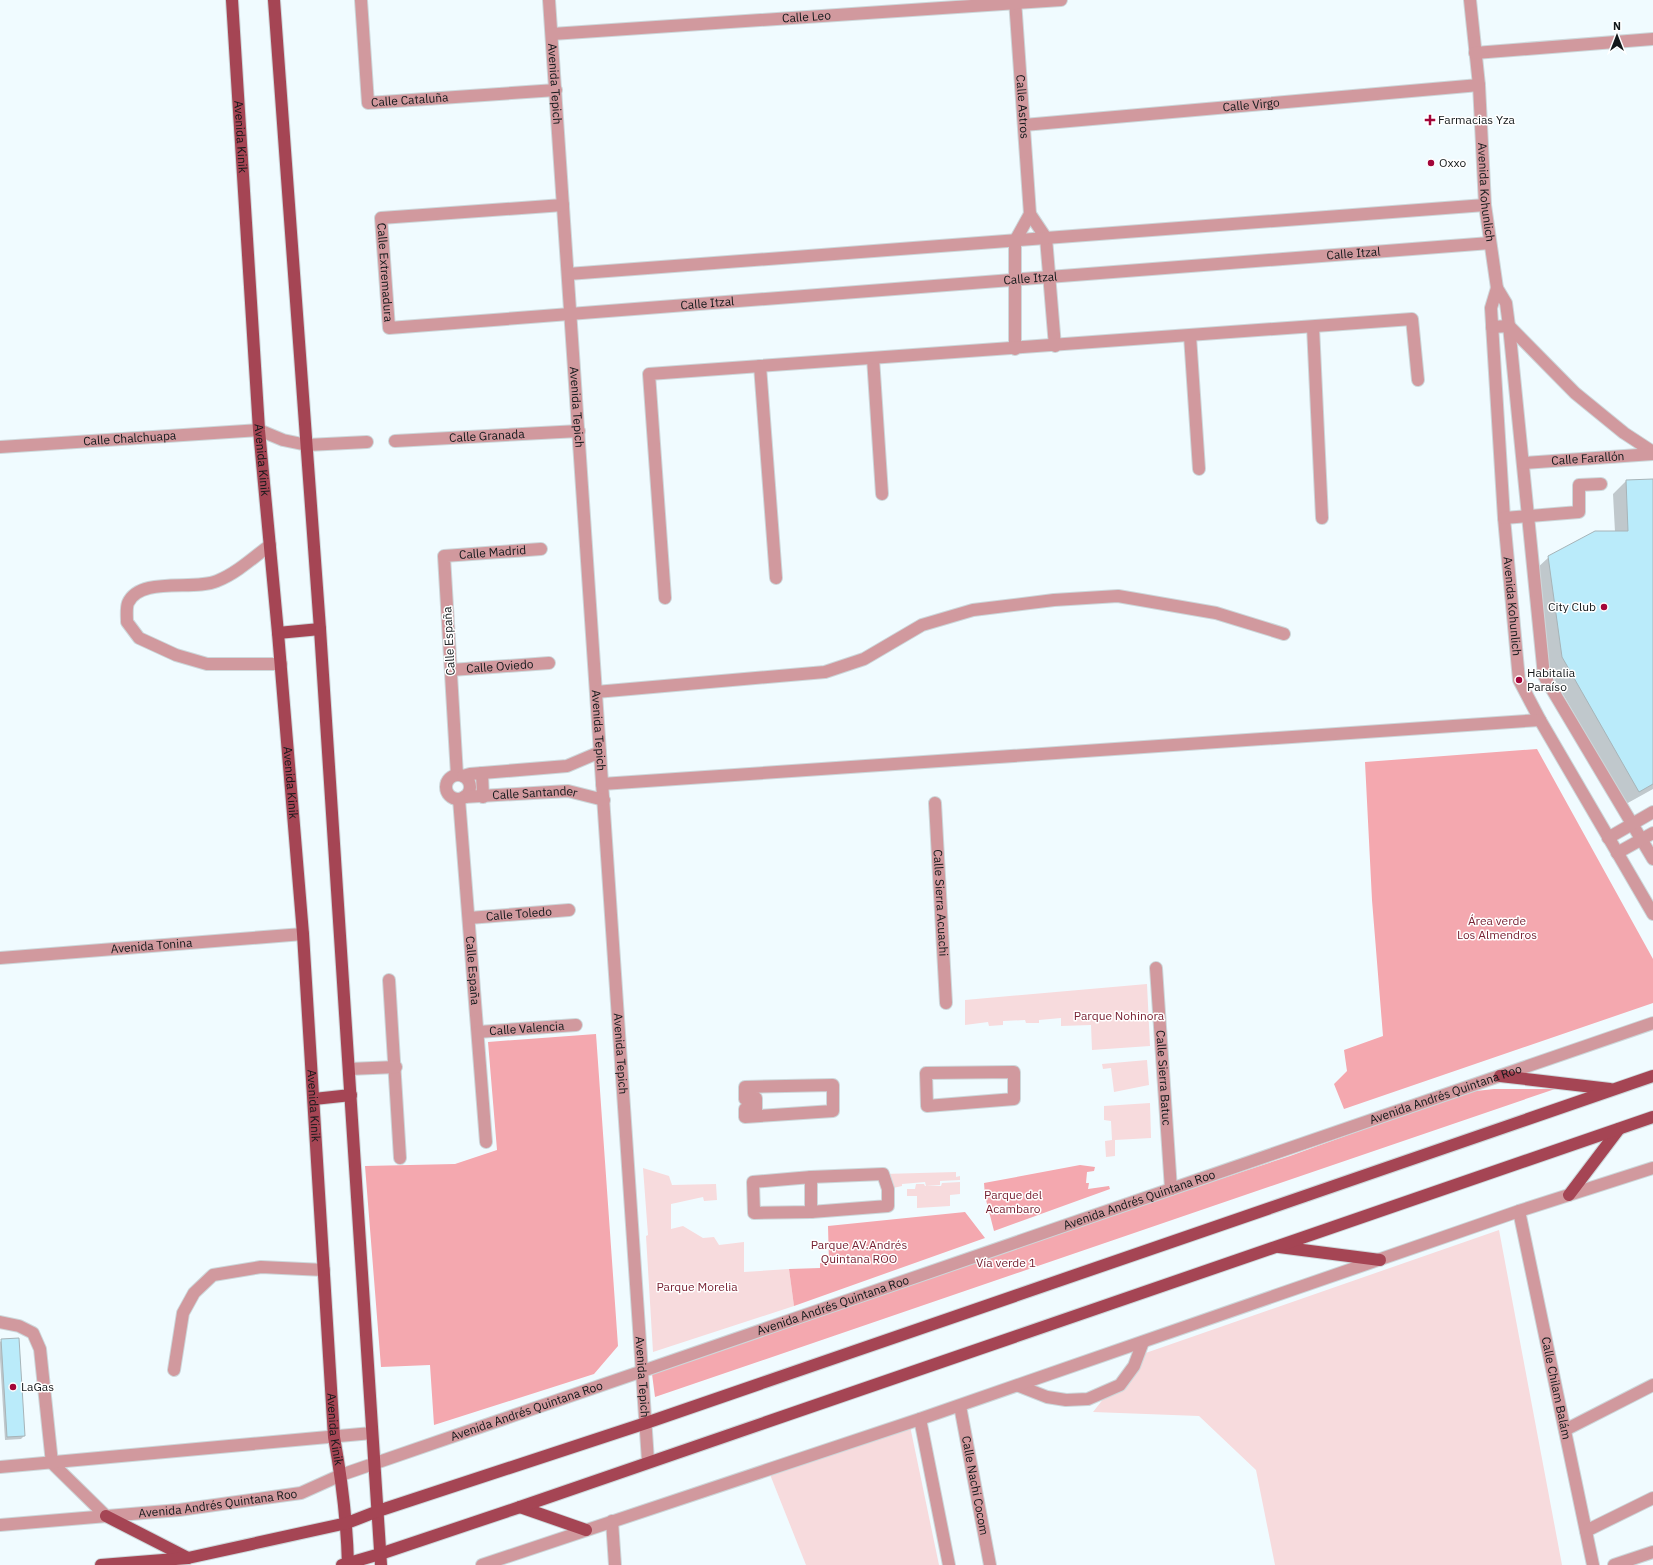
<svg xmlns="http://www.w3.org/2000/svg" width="1653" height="1565" viewBox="0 0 1653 1565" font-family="'IBM Plex Sans',sans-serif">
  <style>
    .green { fill: #f7dbdd }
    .forest { fill: #f4a8af }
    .shadow { fill: #0003 }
    .building { fill: #baebfa; stroke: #a7b4b8 }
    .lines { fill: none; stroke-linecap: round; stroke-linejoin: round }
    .minor-casing { stroke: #cdd7da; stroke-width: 14 }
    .major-casing { stroke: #cdd7da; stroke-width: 14 }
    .minor { stroke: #d1999e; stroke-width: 12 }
    .major { stroke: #a54554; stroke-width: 12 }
    .poi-dot { fill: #a30539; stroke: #fff; stroke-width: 1.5 }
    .labels { text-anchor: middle; stroke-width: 3; stroke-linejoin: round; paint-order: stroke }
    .street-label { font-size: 12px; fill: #13181a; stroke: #fff }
    .poi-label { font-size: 12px; fill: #13181a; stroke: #fff; text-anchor: start }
    .park-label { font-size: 12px; fill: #782233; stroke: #fff }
  </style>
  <rect width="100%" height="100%" fill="#f0fbff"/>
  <g class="green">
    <polygon points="1147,984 1150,1046 1092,1050 1091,1025 1061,1026 1061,1018 1039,1020 1039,1023 1026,1023 1025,1020 1003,1021 1003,1025 989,1026 988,1022 965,1025 965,1000"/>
    <polygon points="1147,1060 1149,1085 1114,1092 1111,1068 1103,1069 1102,1064"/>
    <polygon points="1150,1103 1151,1138 1115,1140 1115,1156 1106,1157 1105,1141 1112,1140 1111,1121 1104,1120 1104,1106"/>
    <polygon points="643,1168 669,1176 672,1185 716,1184 717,1200 704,1201 703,1197 671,1204 671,1229 683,1226 703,1238 714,1237 719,1245 744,1242 744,1272 789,1269 794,1306 653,1352 646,1236 648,1235"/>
    <polygon points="956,1172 956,1177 960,1176 960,1180 940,1181 940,1185 926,1186 925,1182 902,1184 902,1186 893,1188 883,1174"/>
    <polygon points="960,1182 960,1194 950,1195 950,1206 917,1208 917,1196 907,1196 907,1189 915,1189 916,1184 924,1184 925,1186 941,1186 942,1183"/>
    <polygon points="1499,1230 1562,1565 1275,1565 1256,1470 1199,1416 1093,1412 1137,1356"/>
    <polygon points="910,1426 939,1565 806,1565 769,1472"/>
  </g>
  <g class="forest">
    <polygon points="1537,749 1653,959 1653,1003 1344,1109 1334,1084 1347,1071 1344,1050 1383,1036 1372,900 1365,762"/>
    <polygon points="596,1034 618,1346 594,1374 434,1425 430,1365 381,1367 365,1166 455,1164 497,1150 488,1042"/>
    <polygon points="1494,1089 1555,1089 655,1397 652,1374 1004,1250 1290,1156 1467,1092"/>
    <polygon points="1080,1165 1095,1167 1094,1171 1087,1172 1086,1183 1089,1183 1088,1189 1109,1186 1110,1189 994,1231 985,1196 984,1183"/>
    <polygon points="965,1212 985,1238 794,1306 789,1269 820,1268 820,1263 829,1263 828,1226"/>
  </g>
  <g class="shadow">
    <polygon points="1653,480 1653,789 1626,804 1549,670 1535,570 1549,557 1615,532 1613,494 1626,481"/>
    <polygon points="2,1340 24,1436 21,1439 5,1440 0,1359 0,1342"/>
  </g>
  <g class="building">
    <polygon points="1653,479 1653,784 1639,792 1562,657 1548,556 1595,531 1628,531 1626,480"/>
    <polygon points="19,1338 25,1436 7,1437 1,1339"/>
  </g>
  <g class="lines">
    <g class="minor-casing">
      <g id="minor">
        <path id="s1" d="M361 0 368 103 556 90"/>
        <path id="s2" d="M549 0 648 1461"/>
        <path id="s3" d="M1015 0 1030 214 1046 238 1055 346"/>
        <path id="s4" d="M1470 0 1479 85 1485 205 1497 288 1506 303 1509 326 1544 676 1653 859"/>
        <path id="s5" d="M552 34 1061 0"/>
        <polyline points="1475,53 1653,39"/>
        <path id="s6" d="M1024 125 1479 85"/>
        <path id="s7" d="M563 205 381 218 389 328 1490 243"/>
        <polyline points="568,274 1485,205"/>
        <path id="s8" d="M1497 288 1491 308 1504 518 1519 680 1540 720 1653 914"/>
        <polyline points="1313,327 1322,518"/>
        <polyline points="1492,327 1509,326 1575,393 1624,433 1653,452"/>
        <polyline points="1190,336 1199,469"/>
        <polyline points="1015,349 1015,241 1030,214"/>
        <polyline points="873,358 882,494"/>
        <polyline points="760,366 776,578"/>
        <path id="s9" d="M395 441 579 431"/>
        <path id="s10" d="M0 447 259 430 283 440 307 445 367 442"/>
        <path id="s11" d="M1523 463 1653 454"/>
        <polyline points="1504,518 1579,512 1579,485 1601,484"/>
        <path d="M270 545C254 557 237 573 217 581 194 591 140 576 128 603 126 608 127 617 127 622L139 638 176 655 207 664H281"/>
        <polyline points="665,598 649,374 1412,319 1418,380"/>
        <path id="s12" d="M451 670 549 663"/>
        <polyline points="596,692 825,672 864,659 922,625 973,610 1054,600 1118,596 1216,613 1284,634"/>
        <polyline points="482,773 483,797"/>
        <path id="s13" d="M457 775 444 556 541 549"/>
        <circle cx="458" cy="787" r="12"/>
        <polyline points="463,776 470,774 567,766 600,752"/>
        <polyline points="602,784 1540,720"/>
        <path id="s14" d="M464 797 568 791 604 800"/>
        <path id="s15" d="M459 799 486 1142"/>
        <path id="s16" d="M935 803 946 1003"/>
        <polyline points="1608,838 1653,812"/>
        <polyline points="1617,853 1653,833"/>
        <path id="s17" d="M469 918 569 910"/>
        <path id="s18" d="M0 958 303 934"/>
        <path id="s19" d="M1156 968 1171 1189"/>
        <polyline points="389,980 400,1158"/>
        <path id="s20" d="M478 1032 576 1025"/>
        <polyline points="349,1069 396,1067"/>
        <polygon points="1014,1072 1014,1099 927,1106 926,1073"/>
        <polygon points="833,1085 833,1111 745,1117 745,1109 756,1109 756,1098 745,1099 745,1087"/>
        <polygon points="883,1174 888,1189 888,1206 811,1212 811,1177"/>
        <polygon points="811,1177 811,1212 754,1213 753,1182"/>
        <path id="s21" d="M1519 1211 1593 1565"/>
        <polyline points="0,1322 19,1326 33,1333 40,1349 52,1463 106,1516"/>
        <polyline points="174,1370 183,1313 194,1293 213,1275 261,1267 324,1270"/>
        <polyline points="1019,1386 1047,1397 1066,1400 1088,1399 1120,1385 1134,1366 1143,1342"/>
        <path id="s22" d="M960 1406 990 1565"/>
        <polyline points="920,1419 949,1565"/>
        <polyline points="1565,1430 1653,1385"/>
        <polyline points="0,1467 372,1433"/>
        <polyline points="612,1521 615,1565"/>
        <path id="s23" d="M0 1525 179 1510 301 1493 341 1475 1653 1023"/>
        <polyline points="1586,1531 1653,1498"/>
        <polyline points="482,1565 920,1419 1519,1211 1653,1168"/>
        <polyline points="1614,1565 1653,1552"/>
      </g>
    </g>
    <g class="major-casing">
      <g id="major">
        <path id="s24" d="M232 0 259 430 278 633 303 934 334 1437C342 1481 347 1520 348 1565"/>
        <polyline points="274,0 320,629 381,1565"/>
        <polyline points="278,633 320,629"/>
        <polyline points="1500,1076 1610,1089"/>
        <polyline points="314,1099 351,1095"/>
        <polyline points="1569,1195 1619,1129"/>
        <polyline points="1279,1247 1380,1260"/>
        <polyline points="520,1507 586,1530"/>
        <polyline points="106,1516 188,1558"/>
        <polyline points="101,1565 188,1558 347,1523 378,1511 646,1423 1653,1076"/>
        <polyline points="342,1565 380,1554 520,1507 1653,1117"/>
      </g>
    </g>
    <use href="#minor" class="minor"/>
    <use href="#major" class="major"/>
  </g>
  <g class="poi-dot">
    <path d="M1428 114h4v4h4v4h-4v4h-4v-4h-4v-4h4z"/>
    <circle cx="1431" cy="163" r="4"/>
    <circle cx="1604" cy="607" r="4"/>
    <circle cx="1519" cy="680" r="4"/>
    <circle cx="13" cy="1387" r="4"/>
  </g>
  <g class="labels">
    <g class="street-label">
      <text dy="4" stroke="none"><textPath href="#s5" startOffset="255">Calle Leo</textPath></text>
      <text dy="4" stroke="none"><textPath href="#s2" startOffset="84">Avenida Tepich</textPath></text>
      <text dy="4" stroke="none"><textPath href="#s1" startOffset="145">Calle Cataluña</textPath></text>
      <text dy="4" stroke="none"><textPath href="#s6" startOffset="228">Calle Virgo</textPath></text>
      <text dy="4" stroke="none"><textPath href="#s3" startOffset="107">Calle Astros</textPath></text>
      <text dy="4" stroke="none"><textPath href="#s24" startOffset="137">Avenida Kinik</textPath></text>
      <text dy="4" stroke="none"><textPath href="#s4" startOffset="193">Avenida Kohunlich</textPath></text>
      <text dy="4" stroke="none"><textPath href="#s7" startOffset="1260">Calle Itzal</textPath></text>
      <text dy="4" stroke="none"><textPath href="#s7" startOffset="237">Calle Extremadura</textPath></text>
      <text dy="4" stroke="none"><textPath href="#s7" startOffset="936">Calle Itzal</textPath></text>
      <text dy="4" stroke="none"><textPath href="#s7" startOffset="612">Calle Itzal</textPath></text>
      <text dy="4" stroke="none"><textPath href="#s2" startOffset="408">Avenida Tepich</textPath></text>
      <text dy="4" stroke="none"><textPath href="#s9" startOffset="92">Calle Granada</textPath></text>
      <text dy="4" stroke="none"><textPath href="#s10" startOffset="130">Calle Chalchuapa</textPath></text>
      <text dy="4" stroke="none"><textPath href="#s11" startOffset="65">Calle Farallón</textPath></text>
      <text dy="4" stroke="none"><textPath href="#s24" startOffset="461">Avenida Kinik</textPath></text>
      <text dy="4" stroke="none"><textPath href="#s13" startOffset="268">Calle Madrid</textPath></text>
      <text dy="4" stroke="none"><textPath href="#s8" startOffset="320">Avenida Kohunlich</textPath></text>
      <text transform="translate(449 641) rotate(-93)" y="4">Calle España</text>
      <text dy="4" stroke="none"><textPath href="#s12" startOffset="49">Calle Oviedo</textPath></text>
      <text dy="4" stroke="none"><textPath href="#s2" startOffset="732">Avenida Tepich</textPath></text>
      <text dy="4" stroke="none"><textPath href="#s24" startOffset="785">Avenida Kinik</textPath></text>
      <text dy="4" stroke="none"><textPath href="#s14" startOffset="71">Calle Santander</textPath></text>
      <text dy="4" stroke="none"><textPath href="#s16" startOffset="100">Calle Sierra Acuachi</textPath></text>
      <text dy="4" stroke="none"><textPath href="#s17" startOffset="50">Calle Toledo</textPath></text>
      <text dy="4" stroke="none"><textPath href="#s18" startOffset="152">Avenida Tonina</textPath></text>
      <text dy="4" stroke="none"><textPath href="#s15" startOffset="172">Calle España</textPath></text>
      <text dy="4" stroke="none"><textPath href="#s20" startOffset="49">Calle Valencia</textPath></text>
      <text dy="4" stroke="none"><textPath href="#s2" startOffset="1056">Avenida Tepich</textPath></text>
      <text dy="4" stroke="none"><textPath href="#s19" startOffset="110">Calle Sierra Batuc</textPath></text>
      <text dy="4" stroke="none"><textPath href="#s23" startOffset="1515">Avenida Andrés Quintana Roo</textPath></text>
      <text dy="4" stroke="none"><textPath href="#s24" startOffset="1109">Avenida Kinik</textPath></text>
      <text dy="4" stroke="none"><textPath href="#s23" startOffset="1191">Avenida Andrés Quintana Roo</textPath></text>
      <text dy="4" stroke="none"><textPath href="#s23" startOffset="867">Avenida Andrés Quintana Roo</textPath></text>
      <text dy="4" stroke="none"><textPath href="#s2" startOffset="1380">Avenida Tepich</textPath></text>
      <text dy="4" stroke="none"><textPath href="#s21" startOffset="181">Calle Chilam Balám</textPath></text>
      <text dy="4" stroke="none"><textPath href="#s23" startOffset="543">Avenida Andrés Quintana Roo</textPath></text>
      <text dy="4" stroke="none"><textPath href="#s24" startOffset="1433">Avenida Kinik</textPath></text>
      <text dy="4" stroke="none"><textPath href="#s22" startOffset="81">Calle Nachi Cocom</textPath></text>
      <text dy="4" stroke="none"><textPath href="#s23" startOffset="219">Avenida Andrés Quintana Roo</textPath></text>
    </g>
    <g class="poi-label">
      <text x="1438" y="124">Farmacias Yza</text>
      <text x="1439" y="167">Oxxo</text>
      <text x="1596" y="611" text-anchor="end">City Club</text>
      <text x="1527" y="677">Habitalia<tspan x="1527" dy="14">Paraíso</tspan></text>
      <text x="21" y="1391">LaGas</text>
    </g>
    <g class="park-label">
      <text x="1497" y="925">Área verde<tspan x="1497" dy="14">Los Almendros</tspan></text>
      <text x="1119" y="1020">Parque Nohinora</text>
      <text x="1013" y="1199">Parque del<tspan x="1013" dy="14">Acambaro</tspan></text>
      <text x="859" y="1249">Parque AV.Andrés<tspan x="859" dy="14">Quintana ROO</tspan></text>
      <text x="1006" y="1267">Vía verde 1</text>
      <text x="697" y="1291">Parque Morelia</text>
    </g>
  </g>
  <g transform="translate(1617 36)" stroke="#ffffff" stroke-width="3" paint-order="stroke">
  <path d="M0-3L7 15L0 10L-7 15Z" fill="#13181a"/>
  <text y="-6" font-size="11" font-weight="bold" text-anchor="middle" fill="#13181a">N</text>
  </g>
</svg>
